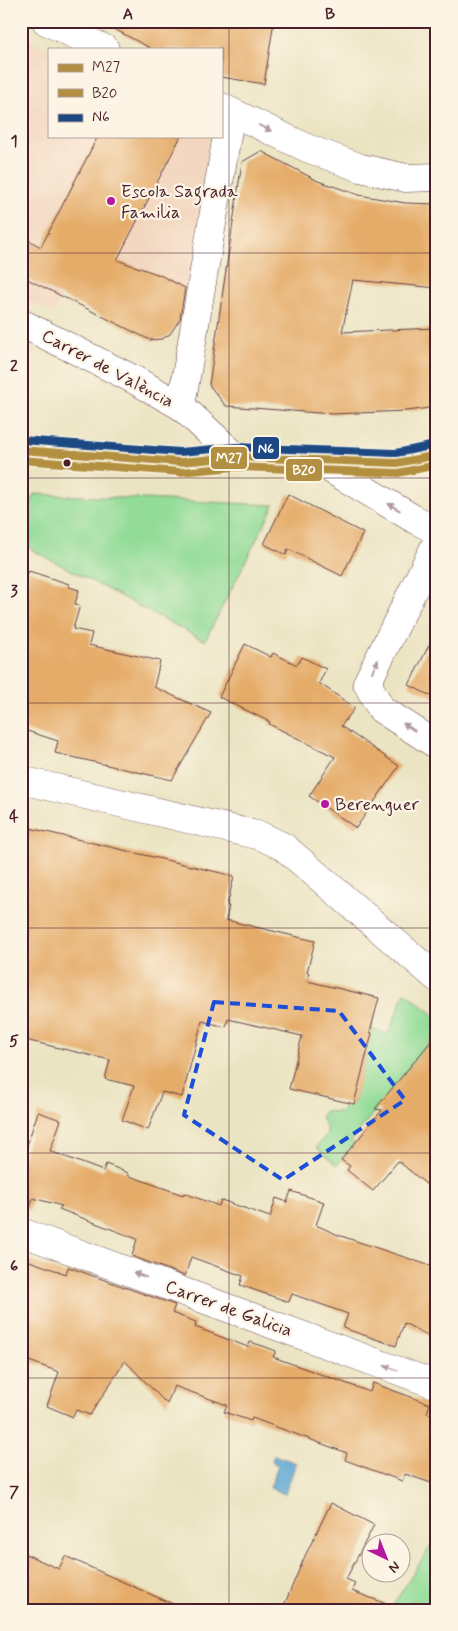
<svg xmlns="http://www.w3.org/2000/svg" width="458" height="1631" viewBox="0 0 458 1631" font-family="Mynerve,sans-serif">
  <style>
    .built { fill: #f2d5be }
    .green { fill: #92dc97; stroke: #6e7e61 }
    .water { fill: #5ca7d4; stroke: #536380 }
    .building { fill: #e5ac69 }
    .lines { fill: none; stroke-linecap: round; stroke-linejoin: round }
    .minor-casing { stroke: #623d42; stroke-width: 29 }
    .path { stroke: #623d42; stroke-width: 3; stroke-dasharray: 1 4; stroke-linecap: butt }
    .minor { stroke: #fff; stroke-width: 28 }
    .bus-1-casing { stroke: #fcf5e5; stroke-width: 11 }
    .bus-2-casing { stroke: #fcf5e5; stroke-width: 11 }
    .bus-3-casing { stroke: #fcf5e5; stroke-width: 11 }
    .bus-1 { stroke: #b39041; stroke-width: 8 }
    .bus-2 { stroke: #b39041; stroke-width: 8 }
    .bus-3 { stroke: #1c4883; stroke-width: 8 }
    .oneway { fill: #ae9aa0 }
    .marked { fill: none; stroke: #1d4ed8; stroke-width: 4; stroke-dasharray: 10 6; stroke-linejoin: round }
    .grid { fill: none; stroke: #4a1f2b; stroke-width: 1; stroke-opacity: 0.55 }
    .poi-dot { fill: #b5179e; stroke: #fcf5e5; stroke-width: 2 }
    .bus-dot { fill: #4a1f2b; stroke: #fcf5e5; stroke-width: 2 }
    .labels { text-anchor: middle; stroke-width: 4.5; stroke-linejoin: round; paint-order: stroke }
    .poi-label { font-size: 18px; fill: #4a1f2b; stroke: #fcf5e5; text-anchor: start }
    .street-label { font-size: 18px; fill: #4a1f2b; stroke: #fcf5e5 }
    .line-badge { stroke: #fcf5e5; stroke-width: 2 }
    .badge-label { font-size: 14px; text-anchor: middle; font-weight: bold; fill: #fff }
    .neatline { fill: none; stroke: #4a1f2b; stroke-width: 2 }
    .grid-label { font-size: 16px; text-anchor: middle; font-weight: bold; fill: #4a1f2b }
  </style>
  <rect width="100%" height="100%" fill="#fcf5e5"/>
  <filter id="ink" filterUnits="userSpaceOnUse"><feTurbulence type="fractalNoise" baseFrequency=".02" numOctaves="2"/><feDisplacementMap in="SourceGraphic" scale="10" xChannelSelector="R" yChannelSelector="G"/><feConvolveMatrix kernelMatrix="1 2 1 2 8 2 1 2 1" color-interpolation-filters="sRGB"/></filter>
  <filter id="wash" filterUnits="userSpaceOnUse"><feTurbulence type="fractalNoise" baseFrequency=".0096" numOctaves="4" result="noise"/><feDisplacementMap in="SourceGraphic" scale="20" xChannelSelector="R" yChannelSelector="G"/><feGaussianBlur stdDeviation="1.12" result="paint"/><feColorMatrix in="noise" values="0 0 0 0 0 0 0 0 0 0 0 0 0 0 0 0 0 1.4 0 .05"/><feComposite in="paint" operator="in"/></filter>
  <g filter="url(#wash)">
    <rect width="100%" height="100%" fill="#ebe4c2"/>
    <polygon class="built" points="21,35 49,49 49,136 210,136 188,289 169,280 78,265 53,313 21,297"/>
    <g class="green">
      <polygon points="34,494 274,505 205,641 21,544 21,533"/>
      <polygon points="405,992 437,1017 437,1033 351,1141 355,1145 337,1165 316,1147 327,1134 326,1126 321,1119 324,1111 339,1112 354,1103 372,1029 388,1034"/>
      <polygon points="437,1536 437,1595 431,1610 390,1610"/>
    </g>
    <polygon class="water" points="274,1455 296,1463 285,1494 270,1488 278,1466 272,1461"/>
    <g id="blocks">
      <g class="building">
        <polygon points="99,21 274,21 264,84 221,77 221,49 152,49"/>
        <polygon points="98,136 181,136 117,260 160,275 185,288 180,319 170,334 162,339 150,340 21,276 21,236 41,247"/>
        <polygon points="261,151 318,181 359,195 405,203 437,204 437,288 353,280 342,332 437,328 437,407 407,411 332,414 226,406 209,385 242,162"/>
        <polygon points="288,494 363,533 342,576 288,549 286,555 264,544"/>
        <polygon points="29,571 69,584 69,587 79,590 75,604 80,605 73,629 92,633 89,645 160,661 154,687 211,713 172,780 55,753 58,741 21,729 21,593"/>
        <polygon points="437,629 437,699 409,685"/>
        <polygon points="245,644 271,657 273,653 297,665 302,657 326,669 319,683 355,708 341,726 399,766 356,828 309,796 335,757 269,724 270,722 219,697"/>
        <polygon points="21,826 234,876 227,906 229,906 226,920 315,941 307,972 309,973 307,981 379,998 370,1032 372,1033 354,1104 289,1089 302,1036 228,1019 226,1027 202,1021 182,1097 162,1092 148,1130 122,1120 134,1086 105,1079 110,1060 21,1039"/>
        <polygon points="437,1034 437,1193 398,1161 373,1191 347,1170 350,1166 341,1160 382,1110 375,1109"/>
        <polygon points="38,1112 61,1120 50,1151 103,1171 106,1164 128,1173 127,1175 183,1195 184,1193 219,1206 221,1200 270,1217 276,1198 287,1202 291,1191 324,1202 316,1225 338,1235 437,1268 437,1340 404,1323 396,1346 343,1328 348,1314 292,1294 289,1302 240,1285 243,1276 191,1257 185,1276 132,1256 137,1239 59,1209 62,1206 33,1198 29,1210 21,1207 21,1163"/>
        <polygon points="21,1258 66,1274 68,1267 175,1305 172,1313 196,1322 195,1327 248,1347 250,1342 263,1346 276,1351 273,1357 370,1392 373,1383 430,1404 427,1413 437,1416 437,1485 405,1474 402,1481 345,1460 347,1453 252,1418 251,1421 224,1412 227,1405 174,1386 167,1404 125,1361 90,1415 76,1410 73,1417 47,1406 59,1372 21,1358"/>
        <polygon points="331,1503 374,1525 346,1579 355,1583 352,1591 395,1607 395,1610 282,1610 305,1556"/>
        <polygon points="21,1552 59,1569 65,1556 186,1610 21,1610"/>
      </g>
    </g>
  </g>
  <g filter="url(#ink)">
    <use href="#blocks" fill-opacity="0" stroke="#623d42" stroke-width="1"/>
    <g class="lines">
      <g class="minor-casing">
        <g id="minor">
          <polyline points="46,21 105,49"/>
          <polyline points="221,107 307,148 361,168 406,178 437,177"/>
          <polyline points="21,323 131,378 181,406 236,457"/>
          <polyline points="181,406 231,112"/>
          <polyline points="21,450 180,462 236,457 397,463 437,455"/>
          <polyline points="317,461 414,519 437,531"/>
          <polyline points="437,542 367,683 381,709 437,745"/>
          <polyline points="21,780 261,836 284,847 437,978"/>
          <polyline points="21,1232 437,1385"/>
        </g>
      </g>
      <polyline class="path" points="430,21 437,25"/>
      <use href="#minor" class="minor"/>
      <g class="bus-1-casing">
        <polyline id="bus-1" points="21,450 180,462 236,457 397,463 437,455"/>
      </g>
      <g class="bus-2-casing">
        <polyline id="bus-2" points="21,460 180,472 236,467 398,473 437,465"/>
      </g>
      <g class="bus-3-casing">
        <polyline id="bus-3" points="22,440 180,452 236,447 396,453 435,445"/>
      </g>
      <use href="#bus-1" class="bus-1"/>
      <use href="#bus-2" class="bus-2"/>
      <use href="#bus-3" class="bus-3"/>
    </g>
    <defs><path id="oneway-solid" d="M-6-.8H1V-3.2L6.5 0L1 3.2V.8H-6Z" transform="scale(1.25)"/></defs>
    <g class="oneway">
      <use href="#oneway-solid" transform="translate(265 128) rotate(25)"/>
      <use href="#oneway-solid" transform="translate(394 507) rotate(-149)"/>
      <use href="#oneway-solid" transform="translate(375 666) rotate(-64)"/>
      <use href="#oneway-solid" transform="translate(409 727) rotate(-147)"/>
      <use href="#oneway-solid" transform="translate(140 1275) rotate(-160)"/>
      <use href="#oneway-solid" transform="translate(391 1368) rotate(-160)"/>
    </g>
  </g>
  <path class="marked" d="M214 1002 339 1011 405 1100 283 1180 184 1115Z"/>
  <path class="grid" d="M229 21V1610M21 253H437M21 478H437M21 703H437M21 928H437M21 1153H437M21 1378H437"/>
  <g class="poi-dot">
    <circle cx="111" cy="201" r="5"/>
    <circle cx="325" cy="804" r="5"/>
  </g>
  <circle class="bus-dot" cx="67" cy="463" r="4.5"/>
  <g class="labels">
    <g class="poi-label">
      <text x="121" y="197">Escola Sagrada<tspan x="121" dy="21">Familia</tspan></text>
      <text x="335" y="810">Berenguer</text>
    </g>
    <g class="street-label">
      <text transform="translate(108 368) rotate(28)" y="6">Carrer de València</text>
      <text transform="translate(229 1308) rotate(20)" y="6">Carrer de Galicia</text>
    </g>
  </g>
  <g class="line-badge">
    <rect x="252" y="436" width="28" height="24" rx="5" fill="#1c4883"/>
    <rect x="210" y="446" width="38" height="24" rx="5" fill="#b39041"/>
    <rect x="285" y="458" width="38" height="24" rx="5" fill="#b39041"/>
  </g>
  <g class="badge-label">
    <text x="266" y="453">N6</text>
    <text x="229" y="462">M27</text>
    <text x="304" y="474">B20</text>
  </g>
  <rect width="458" height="1631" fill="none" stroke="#fcf5e5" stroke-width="55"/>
  <rect x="48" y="48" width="175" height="90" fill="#fcf5e5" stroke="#b59f9b"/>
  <rect x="58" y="64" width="25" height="8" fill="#b39041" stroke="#b59f9b"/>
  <text x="92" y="72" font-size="15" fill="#4a1f2b">M27</text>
  <rect x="58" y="89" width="25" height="8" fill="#b39041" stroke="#b59f9b"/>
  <text x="92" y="98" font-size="15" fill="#4a1f2b">B20</text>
  <rect x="58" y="114" width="25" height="8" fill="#1c4883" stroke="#b59f9b"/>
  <text x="92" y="122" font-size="15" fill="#4a1f2b">N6</text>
  <g transform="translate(386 1558) rotate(137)"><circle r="24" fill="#fcf5e5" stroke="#b59f9b"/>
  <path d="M0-4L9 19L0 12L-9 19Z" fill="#b5179e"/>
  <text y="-8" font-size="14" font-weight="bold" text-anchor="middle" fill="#4a1f2b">N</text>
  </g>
  <rect x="28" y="28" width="402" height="1576" class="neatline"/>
  <g class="grid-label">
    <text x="128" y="19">A</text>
    <text x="330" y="19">B</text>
    <text x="14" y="146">1</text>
    <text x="14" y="371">2</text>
    <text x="14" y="596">3</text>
    <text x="14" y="821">4</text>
    <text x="14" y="1046">5</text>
    <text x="14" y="1271">6</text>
    <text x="14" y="1497">7</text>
  </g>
</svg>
